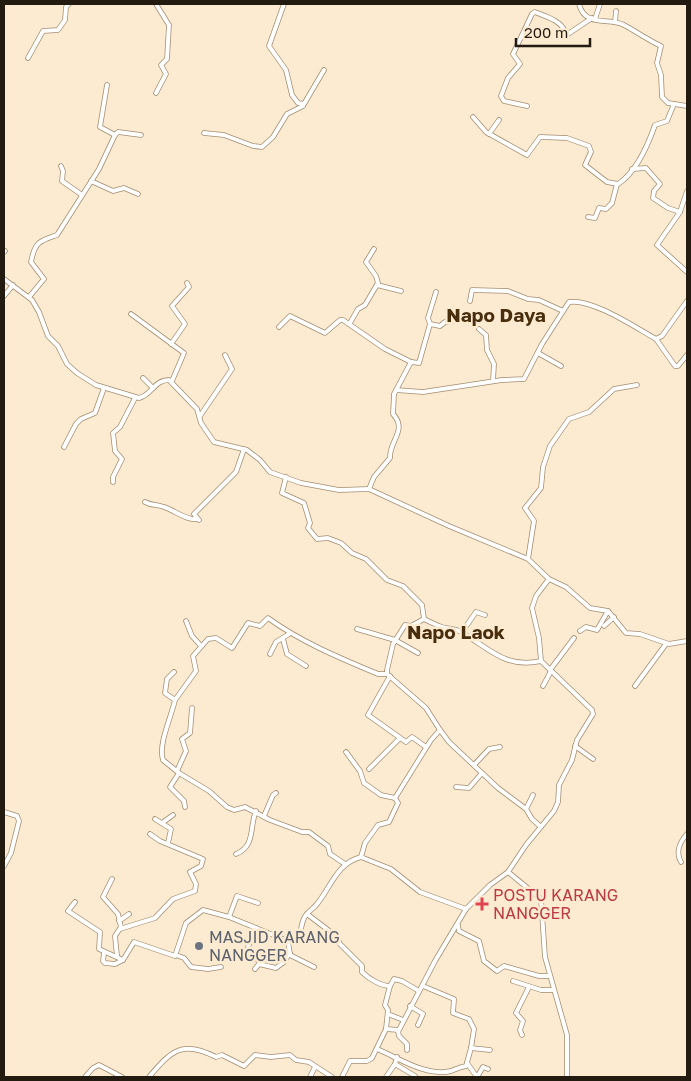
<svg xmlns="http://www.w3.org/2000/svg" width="691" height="1081" viewBox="0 0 691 1081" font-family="'Golos Text',sans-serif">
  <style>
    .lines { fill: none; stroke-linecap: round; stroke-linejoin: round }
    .minor-casing { stroke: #a28d70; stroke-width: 5.5 }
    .minor { stroke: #fff; stroke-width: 4 }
    .health-dot { fill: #e0444e; stroke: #fcead1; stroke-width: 2 }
    .worship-dot { fill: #6b7280; stroke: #fcead1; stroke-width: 2 }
    .labels { text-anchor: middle; stroke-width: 5; stroke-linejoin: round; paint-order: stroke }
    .health-label { font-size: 16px; fill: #be3a42; stroke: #fcead1; text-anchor: start }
    .worship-label { font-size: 16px; fill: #5b616d; stroke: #fcead1; text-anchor: start }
    .quarter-label { font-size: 19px; font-weight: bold; fill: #492e0e; stroke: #fcead1 }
  </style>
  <rect width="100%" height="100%" fill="#fcead1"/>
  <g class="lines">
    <g class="minor-casing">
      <g id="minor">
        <polyline points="156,4 169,25 167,59 161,65 166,74 156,93"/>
        <polyline points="284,4 269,46 286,70 292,95 298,103 304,104 324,70"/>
        <path d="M579 4C585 28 609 17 624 25 637 32 648 40 661 46L657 63 661 75 662 97 668 103 687 106"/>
        <polyline points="595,19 600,4"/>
        <polyline points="615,22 616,11"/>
        <polyline points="28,58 43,31 58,30 65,20 66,7 69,4"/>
        <path d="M527 106 504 101 501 96 508 78 520 64 513 54 532 14 535 12C545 16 562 21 565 32L568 34 592 18"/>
        <path d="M473 117 486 132 527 155 540 137 567 138 589 146 591 152 585 165 607 182 618 184C637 172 648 145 655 125L667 121 674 104"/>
        <polyline points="204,133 224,135 253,146 262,147 273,137 287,114 303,106"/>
        <polyline points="489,134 499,120"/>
        <polyline points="115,135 118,132 141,135"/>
        <polyline points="61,166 63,171 62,181 82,195"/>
        <polyline points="632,169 646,168 660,184 654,191 653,198 668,208 680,212"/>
        <polyline points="91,181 113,191 124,188 138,194"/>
        <polyline points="687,191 680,212 657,245 687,272"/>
        <polyline points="588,217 595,218 599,208 606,209 612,203 617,184"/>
        <polyline points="4,252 5,251"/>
        <path d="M4 279 32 300 39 312 48 336 58 346 67 364 77 373 96 385 139 398C152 395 154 380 169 380L197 409 201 423 214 442 247 450 260 460 270 472 301 483 339 490 369 489 449 526 528 559 549 579 566 587 590 608 608 611 626 633 640 634 669 644 687 641"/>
        <polyline points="377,285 401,291"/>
        <polyline points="4,296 13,285"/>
        <path d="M29 297 44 279 31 262C35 241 40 241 57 235L99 169 115 135 100 127 107 85"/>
        <polyline points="470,301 472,290 508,291 528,299 539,300 563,311"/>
        <polyline points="131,314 184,353 172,381"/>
        <polyline points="350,323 358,309 365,305 378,283 376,276 366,262 374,249"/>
        <polyline points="430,324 428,318 436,292"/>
        <polyline points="279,327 290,316 325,333 340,320 343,320 385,349 411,362"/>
        <polyline points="479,329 486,335 487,350 494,364 493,381"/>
        <polyline points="656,339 675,366 678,366 687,355"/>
        <polyline points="171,344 185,324 172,306 189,287 187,283"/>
        <polyline points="538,353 561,366"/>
        <polyline points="143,378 153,388"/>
        <path d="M396 390 423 392 502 380 524 379 542 344 569 302C592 298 636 328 656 339L662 336 687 301"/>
        <polyline points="200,416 232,369 225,355"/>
        <polyline points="64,447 76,424 81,419 95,413 104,388"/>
        <polyline points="286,477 282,493 304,503 310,523 308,528 317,539 328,538 341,543 352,553 366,559 387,580 403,586 422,605 424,619"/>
        <polyline points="113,482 113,477 122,459 115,451 113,433 120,427 135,398"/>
        <path d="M369 489 374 477 390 458C389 441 408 430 393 414L394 394 411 362 419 363 430 324 440 326 445 322 475 317"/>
        <path d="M145 502C152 506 157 504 164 507 174 510 187 521 197 519"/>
        <polyline points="199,520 194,514 236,472 244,449"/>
        <polyline points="528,559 534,521 525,508 541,488 543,467 550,446 569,419 589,412 614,389 637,385"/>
        <polyline points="186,621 192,636 201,646"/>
        <polyline points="604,626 614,617"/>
        <polyline points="357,629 395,640 418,653"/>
        <polyline points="580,631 586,627 597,630 608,611"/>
        <polyline points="462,632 476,612 485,615"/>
        <polyline points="283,639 287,654 306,666"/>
        <polyline points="270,654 276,642 289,634"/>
        <path d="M541 661C505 669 489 648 461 632 455 628 448 629 442 627 436 625 430 622 424 619L411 626 405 625 393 644 387 670V674L426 708 440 730 449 742 498 788 526 809 532 819 541 827"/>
        <polyline points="550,670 574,638"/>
        <path d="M174 672 167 679 165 693 175 700C171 718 158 744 163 760L179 773 209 791 227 807 234 810 245 807 270 820 302 832H309L328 846 330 854 345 864"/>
        <polyline points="390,676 368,715 406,742 412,737 426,747"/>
        <polyline points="543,686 551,671"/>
        <polyline points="635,686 666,644"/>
        <path d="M175 700 196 671 193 656 208 639 216 638 232 648 248 623 260 626 268 618C301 642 340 658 378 674H387"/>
        <polyline points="575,746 593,759"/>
        <polyline points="474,765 489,749 500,747"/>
        <polyline points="369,769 399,739"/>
        <polyline points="177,771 186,751 182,739 190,733 192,708"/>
        <polyline points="179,773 170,787 184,801 185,807"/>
        <polyline points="456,787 469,788 482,773"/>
        <polyline points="395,798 431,740 440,730"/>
        <polyline points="526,809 533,795"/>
        <polyline points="4,812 17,816 19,821 11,853 4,866"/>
        <polyline points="264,816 273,795 276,793"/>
        <polyline points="155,819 171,829 168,843"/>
        <polyline points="162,823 173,815"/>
        <path d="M236 854C256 846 249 827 256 811"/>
        <polyline points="361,857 391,869 420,892 466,909"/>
        <path d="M681 862C675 851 680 842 687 834"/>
        <polyline points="508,872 541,899 545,957 567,1035 567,1077"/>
        <polyline points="112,879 103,897 118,914 121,927 115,936 117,956"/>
        <path d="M75 902 68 911 100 932 99 949 123 960 134 942 175 956 186 923 203 910 229 917 288 941C305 941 298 925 306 915 309 911 314 908 317 904 331 887 337 863 361 857L365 843 378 825 389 822 398 803 395 798 381 795 364 783 360 771 346 752"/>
        <path d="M307 914 336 936 340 944 362 966V972C369 979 381 986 390 986L394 979 402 981 419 991"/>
        <polyline points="229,917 237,896 258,903"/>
        <polyline points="119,921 129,914"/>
        <polyline points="458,925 459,931 479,941 484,961 497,971 504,966 539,976 548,976"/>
        <polyline points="256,928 246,952 260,961 259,964"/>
        <polyline points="120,929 155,918 173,899 195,891 196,884 190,872 201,866 203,859 160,841 150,834"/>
        <polyline points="288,941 290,955 314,967"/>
        <polyline points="104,953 103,961 105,963 115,964 123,960"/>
        <polyline points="176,955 184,958 191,967 208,969 221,967"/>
        <polyline points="255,969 259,964 276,968 284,962 290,953"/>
        <polyline points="513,981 541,990 553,990"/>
        <polyline points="423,986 454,999 453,1013 469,1019 474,1029 471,1048 490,1050"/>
        <polyline points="410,1006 423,1014 418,1025"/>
        <polyline points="388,1014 403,1020"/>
        <polyline points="386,1029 388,1010 385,1005 390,986"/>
        <polyline points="398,1031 399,1036 407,1044 407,1050"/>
        <polyline points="522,1035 520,1030 523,1021 516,1013 529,987"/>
        <path d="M377 1049C399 1058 426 1077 451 1071 456 1069 460 1067 466 1066L471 1048"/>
        <polyline points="467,1063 477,1077 483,1067 488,1069"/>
        <polyline points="395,1064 415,1076"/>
        <polyline points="85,1077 93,1068 99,1065 122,1077"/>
        <path d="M149 1077C172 1050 182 1040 216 1057L222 1055 244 1066 255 1055 271 1057 290 1055 296 1060 309 1062 332 1077"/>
        <polyline points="310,1077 315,1067"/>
        <polyline points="342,1077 350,1061 367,1061 372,1058 386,1029 399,1030 435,961 466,909 490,885 508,872 526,845 554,811 558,802 559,785 572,760 577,740 593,714 592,710 541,661 539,638 532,608 536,596 549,579"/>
        <polyline points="386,1077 395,1064 397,1057"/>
      </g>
    </g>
    <use href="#minor" class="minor"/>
  </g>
  <path class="health-dot" d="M479.5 896.5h5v5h5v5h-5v5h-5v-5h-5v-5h5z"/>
  <circle class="worship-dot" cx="199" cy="946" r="5"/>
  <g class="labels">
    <g class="health-label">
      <text x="493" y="901">POSTU KARANG<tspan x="493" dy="18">NANGGER</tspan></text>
    </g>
    <g class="worship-label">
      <text x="209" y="943">MASJID KARANG<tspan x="209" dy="18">NANGGER</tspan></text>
    </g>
    <g class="quarter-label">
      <text x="496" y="322">Napo Daya</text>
      <text x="456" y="639">Napo Laok</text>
    </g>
  </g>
  <rect width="691" height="1081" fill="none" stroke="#231b10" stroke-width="10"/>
  <path d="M516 38v8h74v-8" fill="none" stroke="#231b10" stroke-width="2.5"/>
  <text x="524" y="38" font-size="15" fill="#231b10" stroke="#fcead1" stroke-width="4" paint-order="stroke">200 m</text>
</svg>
